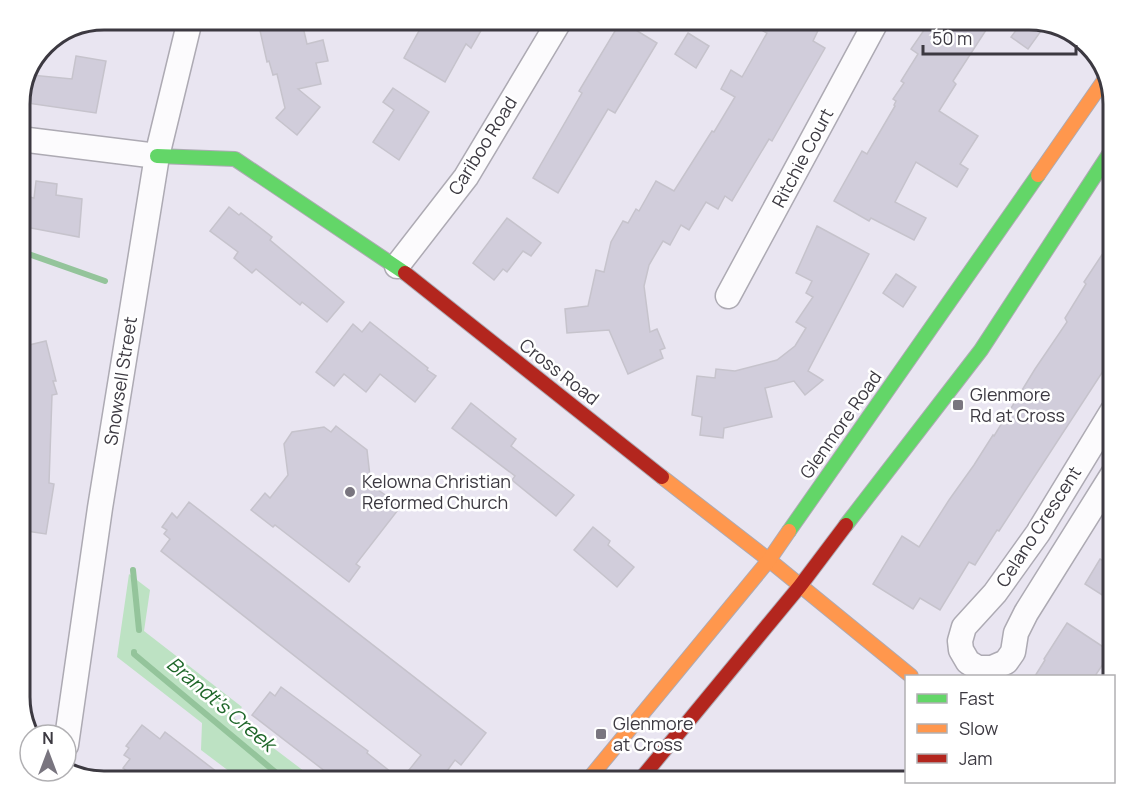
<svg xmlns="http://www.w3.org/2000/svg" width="1133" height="801" viewBox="0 0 1133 801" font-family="Manrope,sans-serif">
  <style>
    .green { fill: #bde2c3 }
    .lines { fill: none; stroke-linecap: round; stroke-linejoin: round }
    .stream { stroke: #94c49b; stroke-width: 6 }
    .building { fill: #d1cddb; stroke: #c6c3cc; stroke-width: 1.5 }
    .street-casing { stroke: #adaab3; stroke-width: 27 }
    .fast-casing { stroke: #adaab3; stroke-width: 16 }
    .slow-casing { stroke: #adaab3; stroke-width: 16 }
    .jam-casing { stroke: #adaab3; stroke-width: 16 }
    .street { stroke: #fcfbfd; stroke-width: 24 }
    .fast { stroke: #63d668; stroke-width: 14 }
    .slow { stroke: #ff974d; stroke-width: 14 }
    .jam { stroke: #b3261e; stroke-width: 14 }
    .poi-dot { fill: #79757f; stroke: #fff; stroke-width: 2 }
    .labels { text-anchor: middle; stroke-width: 5; stroke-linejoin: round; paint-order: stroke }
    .street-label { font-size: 18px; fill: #3c3941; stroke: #fff }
    .poi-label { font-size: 18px; fill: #3c3941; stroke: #fff; text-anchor: start }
    .water-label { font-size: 20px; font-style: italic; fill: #1f672a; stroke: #fff }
    .rim { fill: none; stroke: #3c3941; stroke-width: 3 }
  </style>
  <rect width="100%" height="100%" fill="#e9e5f1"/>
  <polygon class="green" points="129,574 150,590 144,631 242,707 234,718 317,781 242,781 201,750 202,723 117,657"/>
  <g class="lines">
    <g class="stream">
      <polyline points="20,251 105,281"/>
      <polyline points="133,570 139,630"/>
      <polyline points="134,652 134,654 286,781"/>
    </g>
  </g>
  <g class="building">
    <polygon points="260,20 292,20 303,27 307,44 323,40 328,61 316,63 321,84 298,89 320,107 297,135 276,118 285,108 277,74 273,75 269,61 267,62 259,26 262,26"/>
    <polygon points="425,20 487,20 471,48 466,44 445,82 404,58"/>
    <polygon points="743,20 823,20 813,41 825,48 772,141 769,139 732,201 725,196 718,209 706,202 689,230 681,225 670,245 663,241 649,265 644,286 650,332 657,329 665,348 660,350 663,358 628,374 609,330 567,333 565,309 588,306 596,270 604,272 611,242 623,221 628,223 636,209 639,211 656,181 674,191 712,131 714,132 735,97 721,89 731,70 742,77 767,33"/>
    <polygon points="931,20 977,20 988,27 953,81 956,84 939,111 978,136 960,164 968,169 957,187 916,162 895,202 926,218 914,240 871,218 869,221 834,201 862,151 867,154 895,106 894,105 896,101 893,99 904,83 901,81 918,54 911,49"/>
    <polygon points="1024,20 1041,31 1028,49 1011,37"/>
    <polygon points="621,21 657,43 615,113 608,109 558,193 533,178 582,93 579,91"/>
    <polygon points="688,33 709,46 696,68 675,54"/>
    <polygon points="76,56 106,61 96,113 20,102 31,75 72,79"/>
    <polygon points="393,88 429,112 399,160 373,142 394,110 383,102"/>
    <polygon points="36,181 57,184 56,195 82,199 79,237 20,226 20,195 34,198"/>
    <polygon points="229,207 239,215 241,213 272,237 270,240 344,302 327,322 302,302 300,305 256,269 252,273 234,258 238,252 210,231"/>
    <polygon points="507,218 541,243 531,256 523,251 507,272 503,269 494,280 473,263"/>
    <polygon points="817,226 869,254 808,371 823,380 805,395 794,381 765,388 772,417 724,428 723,438 700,435 702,417 692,415 697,376 715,378 716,369 735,371 777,360 795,346 806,328 796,322 813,297 806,293 812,281 796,273"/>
    <polygon points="1113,238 1113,347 1103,363 1107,365 999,531 997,530 975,565 969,562 940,610 920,598 913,609 873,584 902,536 919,547 949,500 974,465 993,435 994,436 1035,369 1067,322 1065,318 1086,284 1084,282"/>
    <polygon points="896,274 916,287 903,307 883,293"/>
    <polygon points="370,322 428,368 427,370 436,376 415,402 380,374 366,392 344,374 334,386 316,372 353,324 362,332"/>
    <polygon points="46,341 56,381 53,381 57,394 52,395 49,483 54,484 46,534 20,530 20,412 29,412 20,373 20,347"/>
    <polygon points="471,403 516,439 511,446 574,495 556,516 512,480 515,476 452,428"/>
    <polygon points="336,426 367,450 371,485 401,506 356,564 360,567 349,582 275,525 273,527 251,510 265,493 270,498 288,475 284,444 292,432 324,427 331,432"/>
    <polygon points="189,502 486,733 461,765 455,760 439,782 339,782 252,715 270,692 275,696 281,687 368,751 367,753 401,780 421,755 161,551 170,539 164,534 167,530 162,527 172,513 177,518"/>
    <polygon points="593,527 610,541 608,545 634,567 617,587 574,550"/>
    <polygon points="1100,559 1113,567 1113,602 1085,584"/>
    <polygon points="1067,623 1111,652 1095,676 1035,676 1045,660 1044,659"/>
    <polygon points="142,725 160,739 165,732 230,782 120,782 127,771 123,768 130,759 124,755 129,748 126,746"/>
  </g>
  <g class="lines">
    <g class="street-casing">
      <g id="street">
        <polyline points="20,139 157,156"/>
        <polyline points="397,266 466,177 560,20"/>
        <polyline points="728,296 877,20"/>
        <polyline points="1113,410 1038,533 995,593 964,627 960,641 961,650 968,662 978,668 992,668 1006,662 1013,652 1016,633 1026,613 1113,474"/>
        <polyline points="66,745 100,508 157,156 190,20"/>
      </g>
    </g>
    <g class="fast-casing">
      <g id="fast">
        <polyline points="157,156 235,159 405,273"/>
        <polyline points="846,525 981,350 1113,148"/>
        <polyline points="789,531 1038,175"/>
      </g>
    </g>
    <g class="slow-casing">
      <g id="slow">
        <polyline points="1038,175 1107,76"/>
        <polyline points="662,477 769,560 911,676"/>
        <polyline points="587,781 769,560 789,531"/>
      </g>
    </g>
    <g class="jam-casing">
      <g id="jam">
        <polyline points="405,273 662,477"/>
        <polyline points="639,781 800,586 846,525"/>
      </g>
    </g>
    <use href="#street" class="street"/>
    <use href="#fast" class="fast"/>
    <use href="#slow" class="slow"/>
    <use href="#jam" class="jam"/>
  </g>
  <g class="poi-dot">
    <rect x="952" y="399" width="12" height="12" rx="3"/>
    <circle cx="350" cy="492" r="6"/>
    <rect x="595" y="728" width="12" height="12" rx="3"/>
  </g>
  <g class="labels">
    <g class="street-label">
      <text transform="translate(483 146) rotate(-58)" y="6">Cariboo Road</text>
      <text transform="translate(803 158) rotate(-62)" y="6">Ritchie Court</text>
      <text transform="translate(559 372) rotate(38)" y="6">Cross Road</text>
      <text transform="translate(121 381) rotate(-81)" y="6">Snowsell Street</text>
      <text transform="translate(841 425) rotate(-55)" y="6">Glenmore Road</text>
      <text transform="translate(1039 527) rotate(-57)" y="6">Celano Crescent</text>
    </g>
    <g class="poi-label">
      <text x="970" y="401">Glenmore<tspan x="970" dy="21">Rd at Cross</tspan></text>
      <text x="362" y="488">Kelowna Christian<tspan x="362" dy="21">Reformed Church</tspan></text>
      <text x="613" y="730">Glenmore<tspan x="613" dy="21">at Cross</tspan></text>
    </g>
    <g class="water-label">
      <text transform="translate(221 704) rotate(40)" y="7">Brandt's Creek</text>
    </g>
  </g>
  <path d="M0 0H1133V801H0ZM104 30H1029A74 74 0 0 1 1103 104V697A74 74 0 0 1 1029 771H104A74 74 0 0 1 30 697V104A74 74 0 0 1 104 30Z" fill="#fff" fill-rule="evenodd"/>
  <path class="rim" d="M104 30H1029A74 74 0 0 1 1103 104V697A74 74 0 0 1 1029 771H104A74 74 0 0 1 30 697V104A74 74 0 0 1 104 30Z"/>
  <rect x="905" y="675" width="210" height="108" fill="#ffffff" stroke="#b1b0b3" stroke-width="1.5"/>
  <rect x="917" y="694" width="30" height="9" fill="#63d668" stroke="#b1b0b3" stroke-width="1.5"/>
  <text x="959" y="705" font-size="18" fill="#3c3941">Fast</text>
  <rect x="917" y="724" width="30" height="9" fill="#ff974d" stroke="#b1b0b3" stroke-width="1.5"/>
  <text x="959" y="735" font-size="18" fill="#3c3941">Slow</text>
  <rect x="917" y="754" width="30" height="9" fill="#b3261e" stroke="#b1b0b3" stroke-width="1.5"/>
  <text x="959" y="765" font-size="18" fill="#3c3941">Jam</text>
  <g transform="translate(48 753)"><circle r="28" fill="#ffffff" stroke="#b1b0b3" stroke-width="1.5"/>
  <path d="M0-4.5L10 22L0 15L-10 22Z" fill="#79757f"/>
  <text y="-9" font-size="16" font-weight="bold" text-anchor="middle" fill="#3c3941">N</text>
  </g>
  <path d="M923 45v9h153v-9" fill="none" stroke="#3c3941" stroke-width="3"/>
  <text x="932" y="45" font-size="18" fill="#3c3941" stroke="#ffffff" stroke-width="4.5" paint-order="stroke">50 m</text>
</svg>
